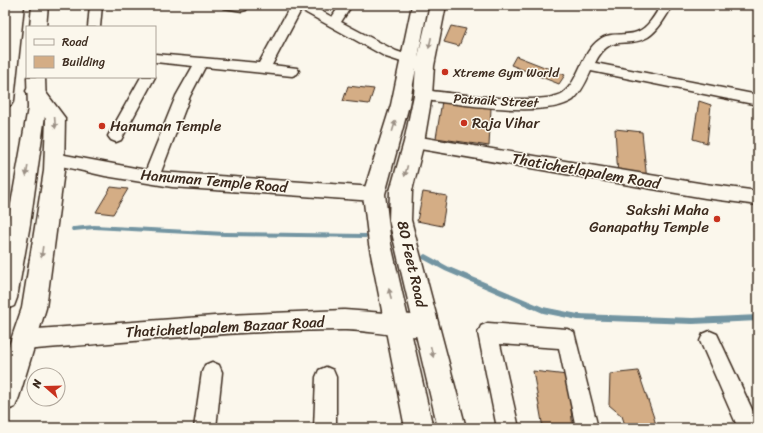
<svg xmlns="http://www.w3.org/2000/svg" width="763" height="433" viewBox="0 0 763 433" font-family="Sriracha,sans-serif">
  <style>
    .lines { fill: none; stroke-linecap: round; stroke-linejoin: round }
    .stream { fill: #7395a2; fill-rule: evenodd }
    .building { fill: #d4ad85; stroke: #3b2a1e }
    .minor-casing { stroke: #3b2a1e; stroke-width: 3 }
    .tertiary-casing { stroke: #3b2a1e; stroke-width: 3 }
    .primary-casing { stroke: #3b2a1e; stroke-width: 3 }
    .minor { fill: #fbf7ec; fill-rule: evenodd }
    .tertiary { fill: #fbf7ec; fill-rule: evenodd }
    .primary { fill: #fbf7ec; fill-rule: evenodd }
    .oneway { fill: #9b9085 }
    .poi-dot { fill: #c8321e; stroke: #fbf7ec; stroke-width: 1.5 }
    .labels { text-anchor: middle; stroke-width: 3; stroke-linejoin: round; paint-order: stroke }
    .far-poi-label { font-size: 13px; fill: #3b2a1e; stroke: #fbf7ec; text-anchor: start }
    .far-street-label { font-size: 13px; fill: #3b2a1e; stroke: #fbf7ec }
    .poi-label { font-size: 15px; fill: #3b2a1e; stroke: #fbf7ec; text-anchor: start }
    .street-label { font-size: 15px; fill: #3b2a1e; stroke: #fbf7ec }
  </style>
  <rect width="100%" height="100%" fill="#fbf7ec"/>
  <filter id="ink" filterUnits="userSpaceOnUse"><feTurbulence type="fractalNoise" baseFrequency=".025" numOctaves="2"/><feDisplacementMap in="SourceGraphic" scale="8" xChannelSelector="R" yChannelSelector="G"/><feConvolveMatrix kernelMatrix="1 2 1 2 8 2 1 2 1" color-interpolation-filters="sRGB"/></filter>
  <g filter="url(#ink)">
    <g class="lines">
      <g class="stream">
        <polygon points="94,225 225,232 364,234 366,234 367,236 366,238 364,238 225,236 94,229 74,231 72,231 71,229 72,227 74,227"/>
        <polygon points="425,254 449,267 543,307 578,314 693,318 758,315 758,321 693,324 578,320 543,313 445,271 423,259 422,257 423,255"/>
      </g>
    </g>
    <g class="building">
      <polygon points="451,26 466,29 459,46 444,42"/>
      <polygon points="516,56 565,75 559,84 511,65"/>
      <polygon points="348,86 374,89 369,104 343,101"/>
      <polygon points="442,101 491,108 489,146 436,138"/>
      <polygon points="699,101 711,105 707,143 693,139"/>
      <polygon points="615,129 642,132 647,181 618,176"/>
      <polygon points="111,187 128,189 113,214 96,212"/>
      <polygon points="423,192 447,196 442,226 417,221"/>
      <polygon points="533,371 567,375 573,428 543,428"/>
      <polygon points="638,371 653,415 657,428 626,428 622,416 609,405 610,374"/>
    </g>
    <g class="lines">
      <g class="minor-casing">
        <g id="minor">
          <polygon points="90,5 102,5 100,27 88,27"/>
          <polygon points="222,5 247,5 248,7 246,10 242,11 224,8"/>
          <polygon points="291,5 310,5 332,17 340,5 352,5 341,22 396,51 428,62 430,65 428,68 423,69 386,57 301,10 272,65 297,68 299,71 297,74 292,76 205,67 190,96 161,172 374,187 380,189 382,194 380,199 374,201 172,187 105,176 48,163 46,159 48,155 54,153 146,170 176,96 193,66 155,62 155,54 259,63"/>
          <path d="M661 5H673C666 16 659 30 648 37 625 50 611 31 595 63L758 95V105L591 71C587 80 581 93 573 100 545 119 457 103 423 100L418 99 416 95 418 91 423 90C451 93 542 107 563 93 579 81 581 53 599 40 610 31 624 37 637 32 648 28 655 15 661 5Z"/>
          <polygon points="141,77 155,77 121,140 116,142 111,140 108,136"/>
          <polygon points="414,136 705,184 758,191 758,205 705,198 414,148 409,146 406,142 409,138"/>
          <path d="M344 310 426 316 433 319 436 326 433 333C412 342 367 329 343 330 236 330 130 342 24 350L17 347 14 340 17 333 24 330 228 315Z"/>
          <polygon points="488,323 567,329 574,332 598,428 576,428 559,348 500,344 519,428 497,428 478,333 481,326"/>
          <polygon points="710,331 717,334 757,420 758,428 738,428 700,341 703,334"/>
          <polygon points="212,362 219,365 222,372 216,428 194,428 202,372 205,365"/>
          <polygon points="326,367 333,370 336,377 336,428 314,428 316,377 319,370"/>
        </g>
      </g>
      <g class="tertiary-casing">
        <g id="tertiary">
          <polygon points="412,5 428,5 409,105 385,194 391,244 433,428 405,428 369,244 363,194 391,105"/>
          <polygon points="430,5 446,5 434,66 432,95 424,142 412,191 411,220 466,428 438,428 389,220 390,191 404,142 414,95 416,66"/>
          <polygon points="35,85 41,86 65,118 64,171 46,308 19,397 15,407 5,411 5,357 22,308 44,171 46,119 26,91 29,86"/>
        </g>
      </g>
      <g class="primary-casing">
        <g id="primary">
          <polygon points="8,5 24,5 14,100 11,105 5,107 5,30"/>
          <polygon points="32,5 48,5 46,27 30,27"/>
          <polygon points="27,77 45,77 46,108 30,224 17,298 14,306 5,310 5,238 28,108"/>
        </g>
      </g>
      <use href="#minor" class="minor"/>
      <use href="#tertiary" class="tertiary"/>
      <use href="#primary" class="primary"/>
    </g>
    <defs><path id="oneway-solid" d="M-6-.8H1V-3.2L6.5 0L1 3.2V.8H-6Z"/></defs>
    <g class="oneway">
      <use href="#oneway-solid" transform="translate(430 43) rotate(102)"/>
      <use href="#oneway-solid" transform="translate(55 123) rotate(86)"/>
      <use href="#oneway-solid" transform="translate(394 126) rotate(-73)"/>
      <use href="#oneway-solid" transform="translate(27 171) rotate(99)"/>
      <use href="#oneway-solid" transform="translate(406 171) rotate(105)"/>
      <use href="#oneway-solid" transform="translate(42 252) rotate(98)"/>
      <use href="#oneway-solid" transform="translate(390 294) rotate(-102)"/>
      <use href="#oneway-solid" transform="translate(432 352) rotate(76)"/>
    </g>
  </g>
  <g class="poi-dot">
    <circle cx="445" cy="72" r="4"/>
    <circle cx="464" cy="123" r="4"/>
    <circle cx="102" cy="126" r="4"/>
    <circle cx="717" cy="219" r="4"/>
  </g>
  <g class="labels">
    <g class="far-poi-label">
      <text x="453" y="77">Xtreme Gym World</text>
    </g>
    <g class="far-street-label">
      <text transform="translate(496 100) rotate(3)" y="5">Patnaik Street</text>
    </g>
    <g class="poi-label">
      <text x="472" y="128">Raja Vihar</text>
      <text x="110" y="131">Hanuman Temple</text>
      <text x="709" y="215" text-anchor="end">Sakshi Maha<tspan x="709" dy="17">Ganapathy Temple</tspan></text>
    </g>
    <g class="street-label">
      <text transform="translate(586 171) rotate(10)" y="5">Thatichetlapalem Road</text>
      <text transform="translate(214 181) rotate(5)" y="5">Hanuman Temple Road</text>
      <text transform="translate(412 264) rotate(77)" y="5">80 Feet Road</text>
      <text transform="translate(225 327) rotate(-3)" y="5">Thatichetlapalem Bazaar Road</text>
    </g>
  </g>
  <rect width="763" height="433" fill="none" stroke="#fbf7ec" stroke-width="20"/>
  <rect x="10" y="10" width="743" height="413" fill="none" stroke="#3b2a1e" stroke-width="1.5" filter="url(#ink)"/>
  <rect x="26" y="26" width="130" height="52" fill="#fbf7ec" stroke="#aea59a"/>
  <rect x="34" y="39" width="20" height="6" fill="#fbf7ec" stroke="#aea59a"/>
  <text x="62" y="46" font-size="12" fill="#3b2a1e">Road</text>
  <rect x="34" y="56" width="20" height="12" fill="#d4ad85" stroke="#aea59a"/>
  <text x="62" y="66" font-size="12" fill="#3b2a1e">Building</text>
  <g transform="translate(46 387) rotate(290)"><circle r="19" fill="#fbf7ec" stroke="#aea59a"/>
  <path d="M0-3L7 15L0 10L-7 15Z" fill="#c8321e"/>
  <text y="-6" font-size="11" font-weight="bold" text-anchor="middle" fill="#3b2a1e">N</text>
  </g>
</svg>
